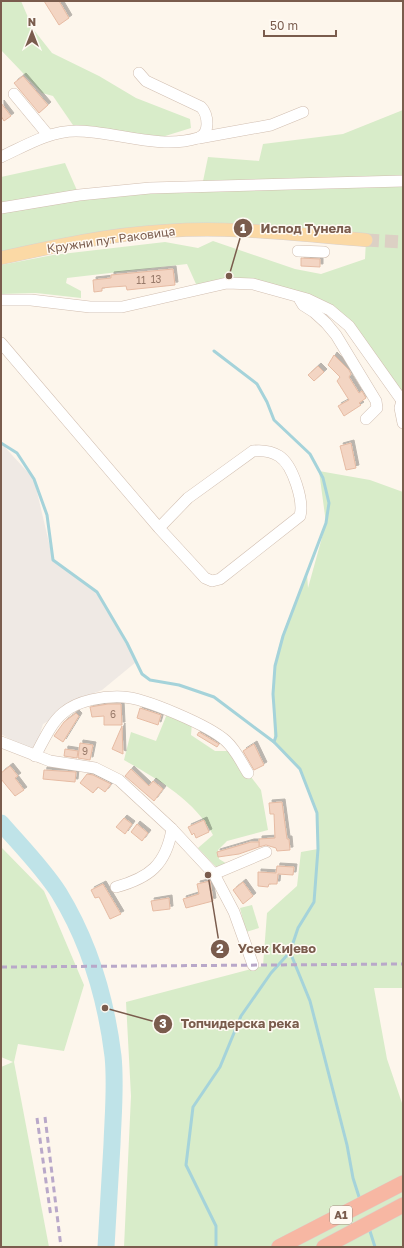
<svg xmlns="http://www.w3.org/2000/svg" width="404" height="1248" viewBox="0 0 404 1248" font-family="'Golos Text',sans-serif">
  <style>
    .industrial { fill: #efe9e4 }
    .green { fill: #d8ecc9 }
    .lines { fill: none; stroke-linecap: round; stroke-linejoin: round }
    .stream { stroke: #a5d3da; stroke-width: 3 }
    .river { stroke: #bfe3e8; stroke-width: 17 }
    .building { fill: #f3d5c3; stroke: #e6bba3; filter: url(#shadow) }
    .major-tunnel { stroke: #dcd0c4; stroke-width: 13; stroke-dasharray: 13 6; stroke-linecap: butt }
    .minor-casing { stroke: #d1beb0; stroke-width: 12 }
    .major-casing { stroke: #dad1cd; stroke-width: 14 }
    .highway-casing { stroke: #dad1cd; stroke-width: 16 }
    .minor { stroke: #fff; stroke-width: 11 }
    .major { stroke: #fbd9a5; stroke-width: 13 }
    .highway { stroke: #f7b7a3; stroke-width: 15 }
    .rail { stroke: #b9a8c9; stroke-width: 3; stroke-dasharray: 6 4; stroke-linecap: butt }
    .labels { text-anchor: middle; stroke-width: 3; stroke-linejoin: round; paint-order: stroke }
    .number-label { font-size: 10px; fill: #987a6a }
    .shield { fill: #fffaf3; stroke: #a28b7f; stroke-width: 1 }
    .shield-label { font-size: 11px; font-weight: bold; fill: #7a5c4d }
    .street-label { font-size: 12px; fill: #7a5c4d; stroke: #fffaf3 }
    .leader { fill: none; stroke: #7a5c4d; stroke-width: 1.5 }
    .callout-dot { fill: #7a5c4d; stroke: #fffaf3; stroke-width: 1.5 }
    .mark-label { font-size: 12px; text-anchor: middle; font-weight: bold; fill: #fff }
    .callout-label { font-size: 13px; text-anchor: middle; font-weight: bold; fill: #7a5c4d; stroke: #fffaf3; stroke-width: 3; stroke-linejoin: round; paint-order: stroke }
  </style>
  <defs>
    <filter id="shadow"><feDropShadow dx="3" dy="-3" stdDeviation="0" flood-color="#0004"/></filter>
  </defs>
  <rect width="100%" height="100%" fill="#fdf6ec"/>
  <polygon class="industrial" points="1,443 34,479 53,560 97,592 136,662 102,690 82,698 64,712 43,724 34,753 1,734"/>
  <g class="green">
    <polygon points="1,1 21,1 33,29 52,53 99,76 136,98 190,119 191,128 162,137 108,130 75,128 53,96 42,93 1,50"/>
    <polygon points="403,110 403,400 330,310 253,284 212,287 196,284 187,264 67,278 66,283 81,291 81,298 36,293 1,294 1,265 53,255 165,242 198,248 213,241 295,269 321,274 365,259 366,240 166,231 1,258 1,177 65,163 79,195 202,186 208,157 259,161 263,144 343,134"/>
    <path d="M319 471 370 480 403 492V988H374L387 1059 403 1106V1247H124L131 1096 126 1002 263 966 267 913 297 886 301 852 318 849 317 813 300 769 274 742C274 717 272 691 275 666 279 636 296 602 307 574L308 588 326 523Z"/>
    <path d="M167 714 192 723 191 735 215 751H235L248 773 261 790 268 830 227 841 218 850 219 859 229 865 218 869 198 848 213 835C195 800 157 779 124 760L131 732 156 741Z"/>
    <polygon points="1,847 44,891 84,985 64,1051 18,1044 14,1062 49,1247 1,1247 1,1067 13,1062 1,1057"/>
    <polygon points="252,905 259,928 246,932 240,908"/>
  </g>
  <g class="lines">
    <g class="stream">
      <polyline points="1,443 17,453 34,479 47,515 53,560 97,592 127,643 142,674 150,680 179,685 214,697 274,742 276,736 273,694 275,666 283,636 326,523 329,503 323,478 310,454 274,420 267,402 257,384 214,351"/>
      <polyline points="274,742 300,769 317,813 318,849 314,902 298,928 290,952 310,1001 347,1145 353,1178 360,1200"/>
      <polyline points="369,1228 375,1247"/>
      <polyline points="216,1247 216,1226 186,1165 193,1107 220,1067 241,1016 271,973 290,952"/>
    </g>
    <path class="river" d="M1 823C21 846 43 868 59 893 89 942 106 999 113 1056 116 1085 113 1115 112 1144 110 1178 108 1213 106 1247"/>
  </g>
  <g class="building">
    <polygon points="44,1 59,1 69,18 59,25"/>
    <polygon points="23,76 48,105 39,113 14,83"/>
    <polygon points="1,103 11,116 4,121 1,116"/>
    <polygon points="301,258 320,259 320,267 301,266"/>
    <polygon points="173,269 175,285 127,290 126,286 112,287 102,288 102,291 94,292 93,280 111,278 111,275"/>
    <polygon points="334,355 349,370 351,374 349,377 359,393 362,391 366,398 359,403 361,405 344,416 338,406 349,400 337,381 340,377 328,365"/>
    <polygon points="318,366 324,372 314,381 308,375"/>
    <polygon points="351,443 356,468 346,470 340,446"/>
    <polygon points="108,704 121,704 122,725 104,725 104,716 92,717 90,707"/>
    <polygon points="140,708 161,715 158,725 137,718"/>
    <polygon points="76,713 79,716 63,742 54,736 64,722"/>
    <polygon points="122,726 123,754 112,749"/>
    <polygon points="199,732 219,744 217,747 197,735"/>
    <polygon points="80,743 93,745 90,760 78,758"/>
    <polygon points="254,744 264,765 254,770 243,751"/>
    <polygon points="65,749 78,751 77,758 64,756"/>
    <polygon points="10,766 18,776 15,778 24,790 15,796 1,779 1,773"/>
    <polygon points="131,769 149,786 153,781 163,789 154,801 125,776"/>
    <polygon points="44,770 76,772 75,782 43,779"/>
    <polygon points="87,774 93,775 111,784 105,792 98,787 93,793 80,783"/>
    <polygon points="282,802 287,839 289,839 290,850 277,851 276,848 266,845 259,847 259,839 275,838 274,814 270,814 269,803"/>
    <polygon points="124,818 132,824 125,834 116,827"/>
    <polygon points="204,820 209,832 196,838 194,833 192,835 188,827"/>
    <polygon points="137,824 148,833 142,841 131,832"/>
    <polygon points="251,842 259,842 259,847 239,854 218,857 217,852"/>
    <polygon points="277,866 294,867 293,875 278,874 277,884 269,884 268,887 258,886 258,872 276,873"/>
    <polygon points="210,881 213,901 186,908 183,899 199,894 197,884"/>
    <polygon points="243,882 253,896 243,904 233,890"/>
    <polygon points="103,884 121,914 110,919 99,897 95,898 91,890"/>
    <polygon points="169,898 170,909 153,911 151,901"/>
  </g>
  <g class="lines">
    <polyline class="major-tunnel" points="366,240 403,242"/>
    <g class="minor-casing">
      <g id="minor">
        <polyline points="14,94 48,135"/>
        <polyline points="199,138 271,125 303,112"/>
        <path d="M1 157C25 146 49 131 76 131 115 131 159 150 198 138 204 136 207 130 207 124 207 117 206 112 201 107L146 81 139 73"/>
        <polyline points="1,208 79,195 150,188 403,181"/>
        <polyline points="298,251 324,252"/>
        <polyline points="1,300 31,300 90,307 122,307 227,283 253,284 307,299 330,310 349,326 403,402"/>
        <polyline points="300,300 303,305 314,312 326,323 336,335 376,401 377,408 366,419"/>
        <path d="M1 343 159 528 205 578 212 581 220 579 300 516C304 501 293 465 279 456 271 451 262 450 253 451L188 498 159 528"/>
        <polyline points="402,401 400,408 403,423"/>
        <polyline points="1,742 50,761 95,768 119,780 172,829 214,874 234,912 253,965"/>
        <path d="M35 756C43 742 50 724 63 713 78 700 104 696 123 697 145 698 210 726 226 741 236 750 241 762 248 773"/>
        <polyline points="214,874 266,852"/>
        <path d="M116 887C149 878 166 865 172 829"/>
      </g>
    </g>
    <g class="major-casing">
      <path id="major" d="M1 258C55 246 110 234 166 231 232 226 299 235 366 240"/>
    </g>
    <g class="highway-casing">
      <g id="highway">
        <polyline points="279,1247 403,1183"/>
        <polyline points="324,1247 403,1205"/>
      </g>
    </g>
    <use href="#minor" class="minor"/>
    <use href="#major" class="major"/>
    <use href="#highway" class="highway"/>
    <g class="rail">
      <polyline points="1,967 403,964"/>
      <polyline points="45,1117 61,1247"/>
      <polyline points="37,1118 51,1217"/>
    </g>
  </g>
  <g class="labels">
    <g class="number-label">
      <text x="156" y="283">13</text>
      <text x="141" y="284">11</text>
      <text x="113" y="718">6</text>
      <text x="85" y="755">9</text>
    </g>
    <rect class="shield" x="330" y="1206" width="22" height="18" rx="3"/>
    <g class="shield-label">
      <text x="341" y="1219">A1</text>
    </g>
    <g class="street-label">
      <text transform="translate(111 240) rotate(-8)" y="4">Кружни пут Раковица</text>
    </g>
  </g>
  <path class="leader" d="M229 276L243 228M208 875L220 949M105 1008L163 1024"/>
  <g class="callout-dot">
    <circle cx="229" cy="276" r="4"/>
    <circle cx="208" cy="875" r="4"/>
    <circle cx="105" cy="1008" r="4"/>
    <circle cx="243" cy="228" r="10"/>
    <circle cx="220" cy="949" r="10"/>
    <circle cx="163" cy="1024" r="10"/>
  </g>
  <g class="mark-label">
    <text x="243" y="233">1</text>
    <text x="220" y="953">2</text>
    <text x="163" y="1028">3</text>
  </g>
  <g class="callout-label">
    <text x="306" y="233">Испод Тунела</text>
    <text x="277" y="953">Усек Кијево</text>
    <text x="240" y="1028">Топчидерска река</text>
  </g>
  <rect width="404" height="1248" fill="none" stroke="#7a5c4d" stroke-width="4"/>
  <g transform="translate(32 32)" stroke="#fffaf3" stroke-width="3" paint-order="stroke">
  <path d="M0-3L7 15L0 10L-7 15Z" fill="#7a5c4d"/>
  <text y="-6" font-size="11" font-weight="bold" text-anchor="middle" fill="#7a5c4d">N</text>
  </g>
  <path d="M264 30v6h72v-6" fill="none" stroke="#7a5c4d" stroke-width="2"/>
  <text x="270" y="30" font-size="12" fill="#7a5c4d" stroke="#fffaf3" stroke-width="3" paint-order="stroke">50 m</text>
</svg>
